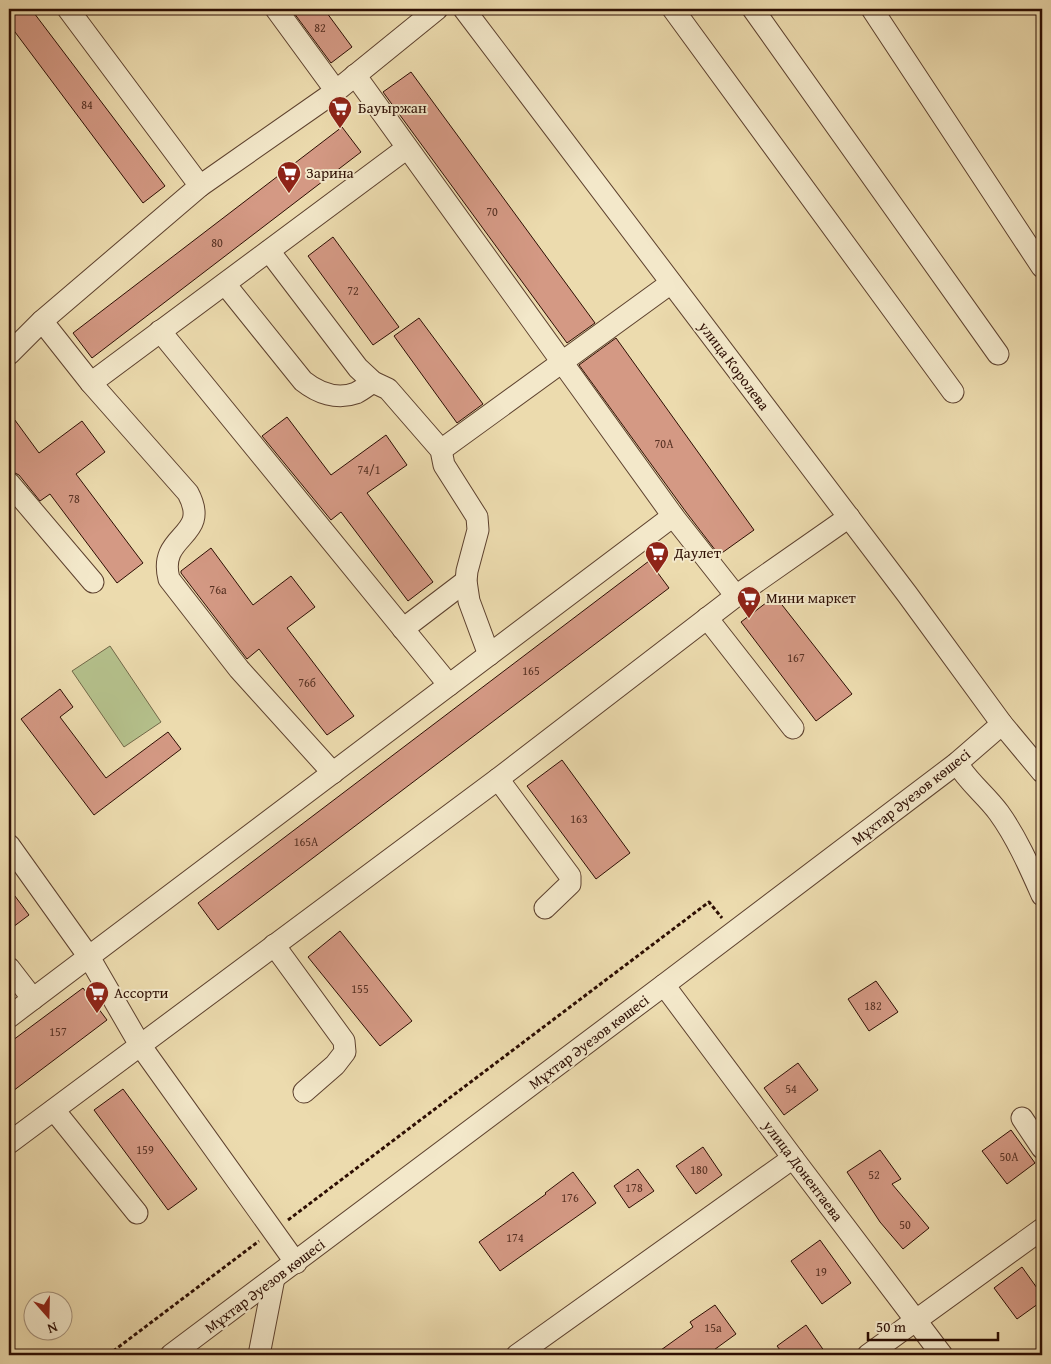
<svg xmlns="http://www.w3.org/2000/svg" width="1051" height="1364" viewBox="0 0 1051 1364" font-family="'Gentium Book Plus',serif">
  <style>
    .green { fill: #b5c18c; stroke: #716848 }
    .building { fill: #d49984; stroke: #2d0e03 }
    .lines { fill: none; stroke-linecap: round; stroke-linejoin: round }
    .minor-casing { stroke: #5d412e; stroke-width: 23 }
    .path { stroke: #2d0e03; stroke-width: 3; stroke-dasharray: 4 2.5; stroke-linecap: butt }
    .minor { stroke: #f3e8ca; stroke-width: 21 }
    .labels { text-anchor: middle; stroke-width: 4; stroke-linejoin: round; paint-order: stroke }
    .number-label { font-size: 12px; fill: #573123 }
    .poi-label { font-size: 15px; fill: #2d0e03; stroke: #f3e8ca; text-anchor: start }
    .street-label { font-size: 15px; fill: #2d0e03; stroke: #f3e8ca }
  </style>
  <rect width="100%" height="100%" fill="#ecdbae"/>
  <filter id="stains"><feTurbulence type="fractalNoise" baseFrequency=".004" numOctaves="4"/><feColorMatrix values="0 0 0 0 .2 0 0 0 0 .09 0 0 0 0 .02 0 0 0 .5 -.17"/></filter>
  <radialGradient id="worn" r=".72"><stop offset=".6" stop-color="#630" stop-opacity="0"/><stop offset="1" stop-color="#630" stop-opacity=".3"/></radialGradient>
  <polygon class="green" points="110,646 161,722 124,747 72,671"/>
  <g class="building">
    <polygon points="9,9 31,9 165,186 143,203 9,24"/>
    <polygon points="291,9 324,9 352,47 331,63"/>
    <polygon points="411,72 595,323 567,343 383,92"/>
    <polygon points="342,127 361,152 92,358 73,333"/>
    <polygon points="333,237 399,327 373,345 308,256"/>
    <polygon points="419,318 483,404 457,423 394,336"/>
    <polygon points="616,338 754,530 719,555 686,512 579,365"/>
    <polygon points="9,412 39,453 82,421 105,452 76,474 143,563 117,583 50,494 40,501 19,475 11,471 9,468"/>
    <polygon points="287,417 331,475 386,435 407,465 367,493 433,582 408,601 341,512 331,520 262,436"/>
    <polygon points="211,548 253,605 291,576 315,607 287,628 354,716 327,735 259,649 247,659 181,573 181,571"/>
    <polygon points="649,561 669,588 218,930 198,903"/>
    <polygon points="775,596 852,694 816,721 741,622"/>
    <polygon points="60,689 73,707 60,717 106,778 168,732 181,749 94,815 21,719"/>
    <polygon points="562,760 630,853 596,879 527,786"/>
    <polygon points="9,888 29,915 9,930"/>
    <polygon points="340,931 412,1021 380,1046 308,957"/>
    <polygon points="876,981 898,1012 869,1031 848,999"/>
    <polygon points="83,988 107,1020 9,1094 9,1043"/>
    <polygon points="798,1063 818,1090 784,1115 764,1088"/>
    <polygon points="123,1089 197,1189 168,1210 94,1110"/>
    <polygon points="1011,1130 1035,1163 1007,1184 982,1151"/>
    <polygon points="703,1147 722,1175 696,1194 676,1166"/>
    <polygon points="880,1150 901,1179 892,1184 929,1228 903,1249 880,1222 847,1172"/>
    <polygon points="638,1169 654,1191 629,1208 614,1186"/>
    <polygon points="573,1172 596,1203 500,1271 479,1242 546,1194 545,1193"/>
    <polygon points="820,1240 851,1283 822,1304 791,1261"/>
    <polygon points="1022,1267 1042,1295 1042,1301 1017,1319 994,1288"/>
    <polygon points="715,1305 736,1334 707,1355 654,1355 693,1327 690,1322"/>
    <polygon points="806,1325 827,1355 784,1355 777,1346"/>
  </g>
  <g class="lines">
    <g class="minor-casing">
      <g id="minor">
        <polyline points="68,9 200,186 336,91 437,9"/>
        <polyline points="276,9 336,91"/>
        <polyline points="464,9 907,594 1002,724 1042,772"/>
        <polyline points="673,9 953,392"/>
        <polyline points="753,9 998,354"/>
        <polyline points="872,9 1042,267"/>
        <polyline points="355,75 673,516 736,596"/>
        <polyline points="269,251 358,368 373,382 388,389 441,450 444,465 477,517 478,530 467,571 466,581 469,601 489,655"/>
        <path d="M225 284 303 381C318 393 337 400 356 393 362 390 368 385 373 382"/>
        <path d="M42 321 91 383 188 493C212 538 157 533 169 579L239 669 333 773"/>
        <polyline points="160,331 449,685"/>
        <polyline points="9,354 42,321 200,186"/>
        <polyline points="91,383 407,148"/>
        <polyline points="441,450 671,283"/>
        <polyline points="9,483 93,582"/>
        <polyline points="707,618 793,728"/>
        <polyline points="403,629 466,581"/>
        <path d="M957 763C968 782 986 795 999 813 1017 838 1030 868 1042 895"/>
        <polyline points="498,779 570,876 570,884 545,908"/>
        <polyline points="9,845 89,957 140,1045 296,1263"/>
        <polyline points="274,945 344,1041 345,1052 335,1065 304,1092"/>
        <polyline points="9,968 33,999"/>
        <polyline points="664,985 793,1158 942,1355"/>
        <polyline points="9,1017 673,516"/>
        <polyline points="54,1110 137,1213"/>
        <polyline points="1022,1118 1042,1148"/>
        <polyline points="9,1143 498,779 736,596 849,517"/>
        <polyline points="171,1355 664,985 957,763 1002,724"/>
        <polyline points="259,1355 274,1278"/>
        <polyline points="517,1355 793,1158"/>
        <polyline points="868,1355 1042,1229"/>
      </g>
    </g>
    <g class="path">
      <polyline points="288,1220 709,902 722,918"/>
      <polyline points="108,1355 259,1241"/>
    </g>
    <use href="#minor" class="minor"/>
  </g>
  <defs>
    <g id="supermarket-pin" transform="scale(1.25)"><path d="M0 17L-7.5 6A9.5 9.5 0 1 1 7.5 6Z" fill="#8f2418" stroke="#f3e8ca"/><path d="M-6-5.5h2.5l.6 2H6L4.5 2H-2.5L-4.4-4H-6ZM-1.5 3.2a1.3 1.3 0 1 0 .1 0ZM3 3.2a1.3 1.3 0 1 0 .1 0Z" fill="#fff"/></g>
  </defs>
  <g fill-rule="evenodd">
    <use href="#supermarket-pin" x="340" y="108"/>
    <use href="#supermarket-pin" x="289" y="173"/>
    <use href="#supermarket-pin" x="657" y="553"/>
    <use href="#supermarket-pin" x="749" y="598"/>
    <use href="#supermarket-pin" x="97" y="993"/>
  </g>
  <g class="labels">
    <g class="number-label">
      <text x="320" y="32">82</text>
      <text x="87" y="109">84</text>
      <text x="492" y="216">70</text>
      <text x="217" y="247">80</text>
      <text x="353" y="295">72</text>
      <text x="664" y="448">70А</text>
      <text x="369" y="474">74/1</text>
      <text x="74" y="503">78</text>
      <text x="218" y="594">76а</text>
      <text x="796" y="662">167</text>
      <text x="531" y="675">165</text>
      <text x="307" y="687">76б</text>
      <text x="579" y="823">163</text>
      <text x="306" y="846">165А</text>
      <text x="360" y="993">155</text>
      <text x="873" y="1010">182</text>
      <text x="58" y="1036">157</text>
      <text x="791" y="1093">54</text>
      <text x="145" y="1154">159</text>
      <text x="1009" y="1161">50А</text>
      <text x="699" y="1174">180</text>
      <text x="874" y="1179">52</text>
      <text x="634" y="1192">178</text>
      <text x="570" y="1202">176</text>
      <text x="905" y="1229">50</text>
      <text x="515" y="1242">174</text>
      <text x="821" y="1276">19</text>
      <text x="713" y="1332">15а</text>
    </g>
    <g class="poi-label">
      <text x="358" y="113">Бауыржан</text>
      <text x="306" y="178">Зарина</text>
      <text x="674" y="558">Даулет</text>
      <text x="766" y="603">Мини маркет</text>
      <text x="114" y="998">Ассорти</text>
    </g>
    <g class="street-label">
      <text transform="translate(734 366) rotate(53)" y="5">улица Королева</text>
      <text transform="translate(911 797) rotate(-38)" y="5">Мұхтар Әуезов көшесі</text>
      <text transform="translate(589 1042) rotate(-37)" y="5">Мұхтар Әуезов көшесі</text>
      <text transform="translate(803 1171) rotate(53)" y="5">улица Донентаева</text>
      <text transform="translate(265 1286) rotate(-37)" y="5">Мұхтар Әуезов көшесі</text>
    </g>
  </g>
  <rect width="1051" height="1364" fill="none" stroke="#ecdbae" stroke-width="30"/>
  <rect x="10" y="10" width="1031" height="1344" fill="none" stroke="#2d0e03" stroke-width="2.5"/>
  <rect x="15" y="15" width="1021" height="1334" fill="none" stroke="#2d0e03"/>
  <g transform="translate(48 1316) rotate(160)"><circle r="24" fill="#f3e8ca" stroke="#a4917a"/>
  <path d="M0-4L9 19L0 12L-9 19Z" fill="#8f2418"/>
  <text y="-8" font-size="14" font-weight="bold" text-anchor="middle" fill="#2d0e03">N</text>
  </g>
  <path d="M868 1332v8h130v-8" fill="none" stroke="#2d0e03" stroke-width="2.5"/>
  <text x="876" y="1332" font-size="15" fill="#2d0e03" stroke="#f3e8ca" stroke-width="4" paint-order="stroke">50 m</text>
  <rect width="100%" height="100%" filter="url(#stains)"/>
  <rect width="100%" height="100%" fill="url(#worn)"/>
</svg>
